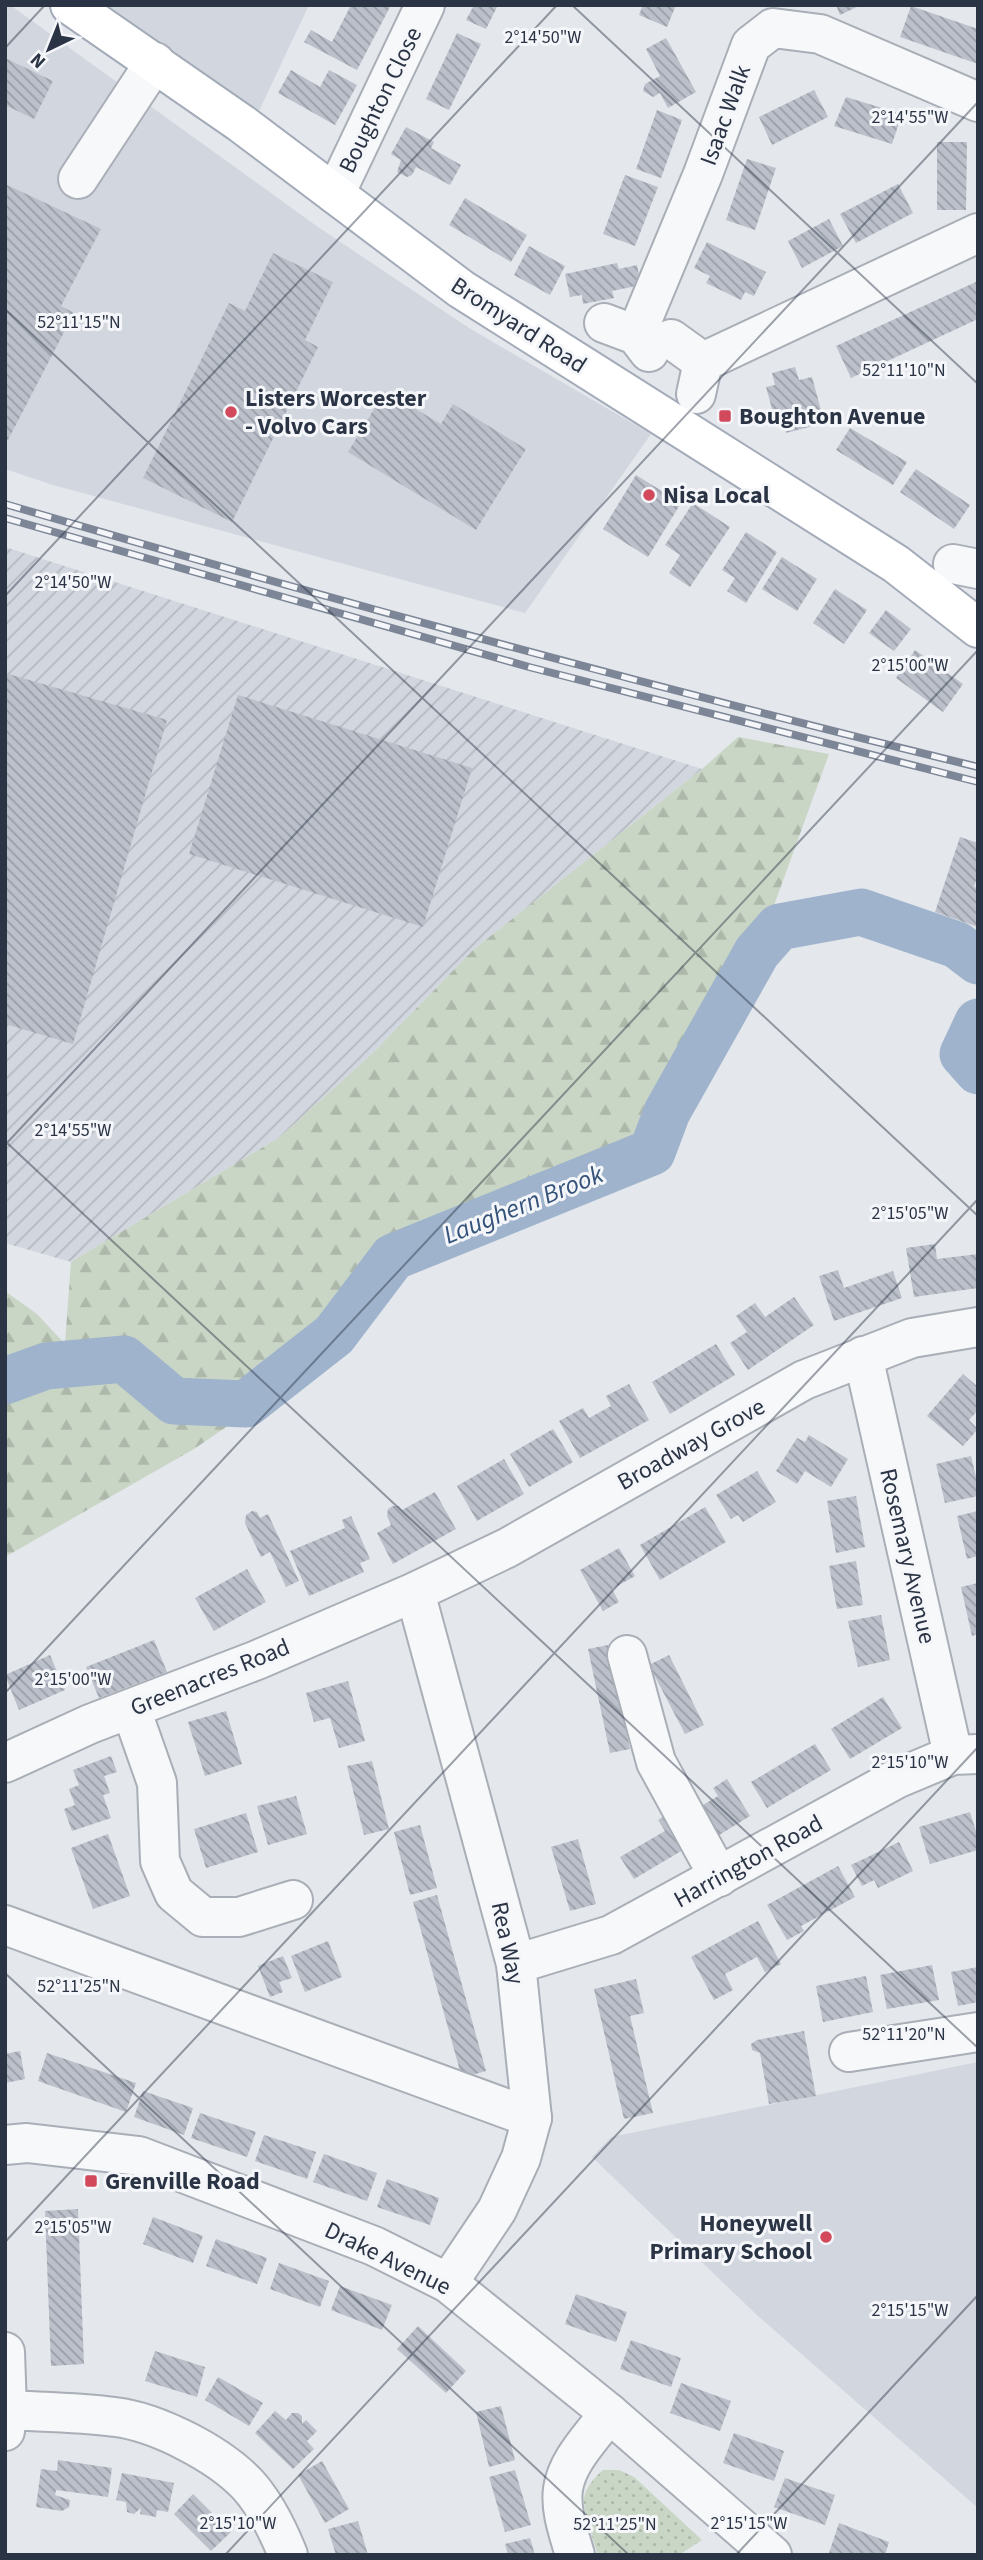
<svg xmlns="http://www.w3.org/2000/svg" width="983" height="2560" viewBox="0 0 983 2560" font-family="'Source Sans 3',sans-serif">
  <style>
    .built { fill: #d2d6de }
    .industrial { fill: url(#industrial-furrows) }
    .green { fill: url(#green-dots) }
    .forest { fill: url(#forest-firs) }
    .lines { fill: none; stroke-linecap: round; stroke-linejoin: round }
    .river { stroke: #9fb4cc; stroke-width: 47 }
    .building { fill: url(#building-back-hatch) }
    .minor-casing { stroke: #a9aeb7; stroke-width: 42 }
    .major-casing { stroke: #a3abb8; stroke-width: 42 }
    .minor { stroke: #f7f8fa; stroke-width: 38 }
    .major { stroke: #fff; stroke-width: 38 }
    .rail-casing { stroke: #7d8696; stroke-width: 8 }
    .rail { stroke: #f4f6f9; stroke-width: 5; stroke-dasharray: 16; stroke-linecap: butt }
    .ticks { fill: none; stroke: #2b3445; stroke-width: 2; stroke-opacity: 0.45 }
    .poi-dot { fill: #d1495b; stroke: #f4f6f9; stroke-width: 2.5 }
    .labels { text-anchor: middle; stroke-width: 6; stroke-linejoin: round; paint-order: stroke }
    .street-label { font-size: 24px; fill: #2b3445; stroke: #f4f6f9 }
    .poi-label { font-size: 24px; font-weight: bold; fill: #2b3445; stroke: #f4f6f9; text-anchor: start }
    .water-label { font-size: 26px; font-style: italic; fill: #34527a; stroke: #f4f6f9 }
    .ticks-label { font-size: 18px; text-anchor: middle; fill: #2b3445; stroke: #f4f6f9; stroke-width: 6; stroke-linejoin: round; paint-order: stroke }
  </style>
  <defs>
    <pattern id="industrial-furrows" width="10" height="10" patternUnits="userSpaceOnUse" patternTransform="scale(1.75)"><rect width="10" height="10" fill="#d2d6de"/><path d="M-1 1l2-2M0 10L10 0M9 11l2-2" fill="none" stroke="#b4b8c0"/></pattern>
    <pattern id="green-dots" width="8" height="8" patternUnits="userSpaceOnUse" patternTransform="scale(1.75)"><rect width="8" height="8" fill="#c9d6c5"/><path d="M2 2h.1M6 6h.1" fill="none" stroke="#adb8ab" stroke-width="1.8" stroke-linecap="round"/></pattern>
    <pattern id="forest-firs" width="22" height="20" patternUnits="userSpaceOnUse" patternTransform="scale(1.75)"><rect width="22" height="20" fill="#c9d6c5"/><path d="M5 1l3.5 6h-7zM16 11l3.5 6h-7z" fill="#adb8ab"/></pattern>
    <pattern id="building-back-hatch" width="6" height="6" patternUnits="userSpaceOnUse" patternTransform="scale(1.75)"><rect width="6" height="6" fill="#bbc0ca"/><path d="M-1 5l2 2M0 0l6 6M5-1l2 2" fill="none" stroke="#989da6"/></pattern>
  </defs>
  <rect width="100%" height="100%" fill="#e4e7ec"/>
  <g class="built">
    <polygon points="5,5 10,5 318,227 469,328 651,434 525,613 53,485 5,469"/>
    <polygon points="100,5 309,5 258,113"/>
    <polygon points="978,2062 978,2508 758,2316 592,2157 611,2137"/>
  </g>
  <polygon class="industrial" points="5,547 702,769 473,950 375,1051 280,1137 71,1262 5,1243"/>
  <path class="green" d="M603 2470H619L634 2477 702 2540 679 2555H598C594 2543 583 2510 584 2499 585 2488 595 2477 603 2470Z"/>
  <polygon class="forest" points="738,737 829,754 757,952 667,1112 652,1152 393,1257 347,1345 194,1449 5,1557 5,1291 37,1314 65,1344 71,1262 280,1137 375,1051 473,950 702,769"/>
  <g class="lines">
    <g class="river">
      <polyline points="978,1022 963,1054 978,1071"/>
      <polyline points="5,1381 46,1366 124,1359 174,1401 246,1404 334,1335 393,1257 652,1152 667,1112 757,952 779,927 861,912 957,945 978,961"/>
    </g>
  </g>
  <g class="building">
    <polygon points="351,5 391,5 357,70 304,42 311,30 332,42"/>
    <polygon points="474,5 498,5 486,29 466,20"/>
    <polygon points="643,5 676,5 667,27 639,15"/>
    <polygon points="836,5 861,5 840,15"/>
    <polygon points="911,6 978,29 978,64 900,37"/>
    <polygon points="457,33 481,44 449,110 426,99"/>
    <polygon points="666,38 696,92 668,108 660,93 653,97 643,91 645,84 660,76 646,49"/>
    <polygon points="5,58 53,81 34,119 5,105"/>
    <polygon points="291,70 320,87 329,70 357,85 335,125 278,93"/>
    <polygon points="814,90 828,117 772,145 759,117"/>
    <polygon points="846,97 902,114 892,144 834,126"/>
    <polygon points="657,110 682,120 661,178 636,169"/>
    <polygon points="406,127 434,142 431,148 461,165 450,185 416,167 412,175 407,177 397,172 401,160 391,154"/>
    <polygon points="937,142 967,142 966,210 937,210"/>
    <polygon points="747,159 776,168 755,230 726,220"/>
    <polygon points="625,175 658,187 635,246 603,234"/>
    <polygon points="5,184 101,229 61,306 74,313 8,440 5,439"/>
    <polygon points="898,184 913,213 856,243 840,214"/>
    <polygon points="465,198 527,235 511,262 449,225"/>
    <polygon points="829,219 843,246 802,268 788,241"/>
    <polygon points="707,242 766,272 754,296 745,292 741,300 706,283 710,276 694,268"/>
    <polygon points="529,246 565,266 550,295 514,275"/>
    <polygon points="273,253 333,282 305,340 318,347 232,522 143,478 229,303 245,311"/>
    <polygon points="617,263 619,269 637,265 641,285 612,291 614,298 583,304 582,295 570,297 565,274"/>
    <polygon points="978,281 978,319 851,378 836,346"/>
    <polygon points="795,367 799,380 812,377 822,414 811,418 813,426 786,433 781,414 774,416 766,387 775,385 772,373"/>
    <polygon points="385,391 441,424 453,404 526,449 476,530 348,452"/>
    <polygon points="850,428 907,462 893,485 836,450"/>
    <polygon points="916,469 970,505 954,529 900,492"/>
    <polygon points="636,475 681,503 648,557 603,529"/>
    <polygon points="693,503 730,527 690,587 669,573 680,555 665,545"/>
    <polygon points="746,532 777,552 746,603 727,591 735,578 722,570"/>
    <polygon points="782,557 817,579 797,611 762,589"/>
    <polygon points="835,589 867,610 844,644 813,623"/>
    <polygon points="886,610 911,629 894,651 869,633"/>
    <polygon points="915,650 963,684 943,712 896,678"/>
    <polygon points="5,673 167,720 73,1044 5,1024"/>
    <polygon points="238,695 472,768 423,927 189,854"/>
    <polygon points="960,837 978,843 978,874 974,887 978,888 978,927 935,912"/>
    <polygon points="935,1244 937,1259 978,1254 978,1288 914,1297 906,1248"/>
    <polygon points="838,1270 844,1288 893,1271 902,1298 834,1321 819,1276"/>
    <polygon points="794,1297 814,1325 748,1370 730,1343 747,1332 736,1316 755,1303 765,1317"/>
    <polygon points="716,1344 735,1375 670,1414 652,1382"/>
    <polygon points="963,1374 978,1387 978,1410 969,1420 978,1429 963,1446 927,1416"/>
    <polygon points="629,1384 649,1420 580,1458 559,1421 583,1408 589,1418 611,1406 606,1396"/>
    <polygon points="553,1429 573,1462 529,1487 510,1454"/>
    <polygon points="809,1435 848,1459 831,1487 805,1471 797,1484 776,1471 797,1438 805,1442"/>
    <polygon points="971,1456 978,1485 978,1496 945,1503 936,1464"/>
    <polygon points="504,1459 524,1494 477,1521 457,1486"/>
    <polygon points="757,1471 776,1502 743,1522 738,1515 731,1519 716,1495"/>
    <polygon points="435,1492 456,1529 393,1564 377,1533 391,1525 387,1516 388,1509 393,1506 399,1506 402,1510"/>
    <polygon points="856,1496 865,1547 836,1553 827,1501"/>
    <polygon points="705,1507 726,1542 660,1580 640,1545"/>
    <polygon points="252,1511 257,1512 260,1518 268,1514 299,1581 286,1587 270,1552 261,1557 245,1523 246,1515"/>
    <polygon points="978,1511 978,1556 967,1559 957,1516"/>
    <polygon points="351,1516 370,1559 360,1563 364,1572 309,1596 290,1551 345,1528 342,1520"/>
    <polygon points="619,1548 635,1576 612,1589 619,1602 603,1611 580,1570"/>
    <polygon points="856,1561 863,1605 837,1609 829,1566"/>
    <polygon points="247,1569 266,1602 214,1631 195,1598"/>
    <polygon points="978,1583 978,1634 972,1636 961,1587"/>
    <polygon points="881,1615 890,1660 858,1667 848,1621"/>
    <polygon points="154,1640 167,1672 99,1698 86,1667"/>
    <polygon points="608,1645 630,1749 610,1753 588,1649"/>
    <polygon points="50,1655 65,1690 19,1710 5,1675"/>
    <polygon points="669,1655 704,1725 685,1734 649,1665"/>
    <polygon points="348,1681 365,1741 339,1748 330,1718 314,1722 306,1693"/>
    <polygon points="883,1697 902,1728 850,1759 831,1729"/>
    <polygon points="226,1711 242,1764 205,1776 188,1722"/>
    <polygon points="815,1744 831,1770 767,1808 751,1782"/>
    <polygon points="111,1756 117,1772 104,1776 110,1793 103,1795 111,1818 72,1831 64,1809 75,1805 69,1789 79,1785 73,1770"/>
    <polygon points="372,1761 389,1829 364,1835 347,1766"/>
    <polygon points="727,1779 750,1816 716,1837 698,1808 718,1796 713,1788"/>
    <polygon points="296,1796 307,1834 268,1845 257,1806"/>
    <polygon points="673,1811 693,1844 634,1879 620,1857 665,1831 658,1820"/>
    <polygon points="970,1812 978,1838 978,1850 930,1864 919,1827"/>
    <polygon points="246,1813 258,1852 206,1868 194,1829"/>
    <polygon points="420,1825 437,1888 410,1895 394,1832"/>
    <polygon points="108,1834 130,1896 93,1909 71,1848"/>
    <polygon points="578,1839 596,1904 570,1911 551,1847"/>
    <polygon points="899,1842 913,1871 878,1888 874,1880 862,1886 851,1865"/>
    <polygon points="838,1866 855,1897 801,1926 804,1931 787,1940 767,1905"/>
    <polygon points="437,1895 486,2071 462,2078 413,1902"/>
    <polygon points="758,1921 781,1964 765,1972 757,1957 725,1974 733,1990 714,2000 691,1957"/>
    <polygon points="328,1941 342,1977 305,1992 291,1956"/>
    <polygon points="283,1956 292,1978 279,1982 283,1992 270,1997 258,1966"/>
    <polygon points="932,1965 939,2000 887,2009 880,1975"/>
    <polygon points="978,1967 978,2002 958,2006 951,1972"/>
    <polygon points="866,1976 873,2012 823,2022 816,1986"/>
    <polygon points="636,1979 644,2013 630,2016 653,2113 624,2119 594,1989"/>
    <polygon points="804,2031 816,2096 769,2104 760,2053 752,2050 751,2044 757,2040"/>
    <polygon points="20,2051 25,2079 5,2083 5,2054"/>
    <polygon points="47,2053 136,2083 126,2112 38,2081"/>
    <polygon points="143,2091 193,2108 184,2135 134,2117"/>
    <polygon points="200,2113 256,2132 247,2157 191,2138"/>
    <polygon points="264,2135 316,2152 307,2179 255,2161"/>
    <polygon points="324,2154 377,2173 367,2201 313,2182"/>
    <polygon points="387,2179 439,2198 430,2225 377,2207"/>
    <polygon points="78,2209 84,2364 51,2366 45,2211"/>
    <polygon points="153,2217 203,2236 193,2263 143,2244"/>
    <polygon points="216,2239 267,2258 257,2284 206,2266"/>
    <polygon points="279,2263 329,2281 320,2307 270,2289"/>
    <polygon points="340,2286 392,2305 382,2330 331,2310"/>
    <polygon points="576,2294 627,2312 616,2342 565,2324"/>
    <polygon points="418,2326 466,2371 446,2393 397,2349"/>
    <polygon points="631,2340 681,2358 671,2387 620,2369"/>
    <polygon points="155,2351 205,2367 197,2397 145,2381"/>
    <polygon points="218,2377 263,2403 249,2426 205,2400"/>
    <polygon points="681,2383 731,2401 720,2431 670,2413"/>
    <polygon points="501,2406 515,2460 489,2467 476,2412"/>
    <polygon points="275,2411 286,2420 292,2413 298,2413 302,2416 302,2424 306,2420 317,2431 307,2441 314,2449 293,2469 255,2433"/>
    <polygon points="734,2433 784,2451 774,2481 723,2463"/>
    <polygon points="58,2460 112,2468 108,2497 56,2490 55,2495 70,2500 69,2507 62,2511 36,2507 41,2469 57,2471"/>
    <polygon points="322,2461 349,2509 325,2523 298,2475"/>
    <polygon points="515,2470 531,2525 505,2532 489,2477"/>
    <polygon points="122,2473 174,2483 168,2512 157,2510 156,2517 140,2514 141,2508 134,2514 127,2512 126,2502 116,2500"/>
    <polygon points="785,2478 835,2495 825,2525 774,2507"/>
    <polygon points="193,2494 231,2532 211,2551 174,2514"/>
    <polygon points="358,2521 368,2555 336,2555 328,2529"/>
    <polygon points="839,2523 889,2542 885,2555 829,2553"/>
    <polygon points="530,2538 535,2555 508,2555 505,2544"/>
  </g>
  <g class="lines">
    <g class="minor-casing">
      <g id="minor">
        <polyline points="78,179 155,62"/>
        <polyline points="335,194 425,5"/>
        <polyline points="604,323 636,335 649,352"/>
        <polyline points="636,335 703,174 751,45 773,28 820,34 978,102"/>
        <polyline points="671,339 703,362 696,394"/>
        <polyline points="703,362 978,233"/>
        <polyline points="953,564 978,569"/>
        <polyline points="863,1356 953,1755"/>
        <polyline points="415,1592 516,1964 532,2118 521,2158 497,2210 448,2283"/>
        <polyline points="627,1655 656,1762 719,1877"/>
        <polyline points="131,1709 157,1783 160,1861 174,1893 203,1917 239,1917 293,1900"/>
        <polyline points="5,1763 90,1724 257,1660 415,1592 507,1548 804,1380 912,1338 978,1327"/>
        <polyline points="5,1925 532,2118"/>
        <polyline points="516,1964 611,1935 896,1779 953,1755 978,1754"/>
        <polyline points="849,2052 978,2032"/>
        <polyline points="5,2145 27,2143 139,2156 374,2246 448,2283 609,2413 772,2555"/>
        <polyline points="5,2352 7,2410 5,2431"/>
        <path d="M7 2410C43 2412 80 2412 115 2417 157 2422 219 2454 248 2485 266 2505 278 2530 288 2555"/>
        <path d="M575 2555C569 2534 560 2511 563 2489 567 2460 593 2436 609 2413"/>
      </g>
    </g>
    <g class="major-casing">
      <polyline id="major" points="70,5 242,124 461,289 896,564 978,628"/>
    </g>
    <use href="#minor" class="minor"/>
    <use href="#major" class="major"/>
    <g class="rail-casing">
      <g id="rail">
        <path d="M5 504C328 599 651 687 978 767"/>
        <polyline points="5,518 529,667 978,782"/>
      </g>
    </g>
    <use href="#rail" class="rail"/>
  </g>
  <path class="ticks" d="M572 5 978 384M5 48 45 5M5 309 978 1216M5 596 557 5M5 1141 978 2048M5 1145 978 102M5 1693 978 650M5 1973 629 2555M5 2242 978 1199M225 2555 978 1747M736 2555 978 2295"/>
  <g class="poi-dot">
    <circle cx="231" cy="412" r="7"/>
    <rect x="718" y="409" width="14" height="14" rx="3.5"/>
    <circle cx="649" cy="495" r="7"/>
    <rect x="84" y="2174" width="14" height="14" rx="3.5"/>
    <circle cx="826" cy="2237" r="7"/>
  </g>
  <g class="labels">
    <g class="street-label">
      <text transform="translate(380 100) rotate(-64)" y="8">Boughton Close</text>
      <text transform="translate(725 115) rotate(-70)" y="8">Isaac Walk</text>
      <text transform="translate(519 325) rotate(33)" y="8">Bromyard Road</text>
      <text transform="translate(691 1444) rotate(-29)" y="8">Broadway Grove</text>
      <text transform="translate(908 1556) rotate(77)" y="8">Rosemary Avenue</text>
      <text transform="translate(210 1677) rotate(-22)" y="8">Greenacres Road</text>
      <text transform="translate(748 1861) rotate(-29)" y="8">Harrington Road</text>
      <text transform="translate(508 1943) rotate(78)" y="8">Rea Way</text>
      <text transform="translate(388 2258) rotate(26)" y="8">Drake Avenue</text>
    </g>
    <g class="poi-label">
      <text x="245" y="406">Listers Worcester<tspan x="245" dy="28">- Volvo Cars</tspan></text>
      <text x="739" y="424">Boughton Avenue</text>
      <text x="663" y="503">Nisa Local</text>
      <text x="105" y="2189">Grenville Road</text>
      <text x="812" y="2231" text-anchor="end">Honeywell<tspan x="812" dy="28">Primary School</tspan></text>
    </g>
    <g class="water-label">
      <text transform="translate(523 1204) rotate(-22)" y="9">Laughern Brook</text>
    </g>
  </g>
  <g class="ticks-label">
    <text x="543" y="43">2°14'50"W</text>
    <text x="910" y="123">2°14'55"W</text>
    <text x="79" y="328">52°11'15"N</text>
    <text x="904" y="376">52°11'10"N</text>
    <text x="73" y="588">2°14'50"W</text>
    <text x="910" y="671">2°15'00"W</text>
    <text x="73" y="1136">2°14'55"W</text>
    <text x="910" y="1219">2°15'05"W</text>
    <text x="73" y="1685">2°15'00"W</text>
    <text x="910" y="1768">2°15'10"W</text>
    <text x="79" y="1992">52°11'25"N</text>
    <text x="904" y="2040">52°11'20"N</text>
    <text x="73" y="2233">2°15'05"W</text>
    <text x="910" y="2316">2°15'15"W</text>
    <text x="238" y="2529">2°15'10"W</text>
    <text x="749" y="2529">2°15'15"W</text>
    <text x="615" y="2530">52°11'25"N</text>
  </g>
  <rect width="983" height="2560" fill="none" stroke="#2b3445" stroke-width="14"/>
  <g transform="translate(49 49) rotate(223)" stroke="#f4f6f9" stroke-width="5" paint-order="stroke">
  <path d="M0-5L12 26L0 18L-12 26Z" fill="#2b3445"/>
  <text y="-10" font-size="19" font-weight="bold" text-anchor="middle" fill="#2b3445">N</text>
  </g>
</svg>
